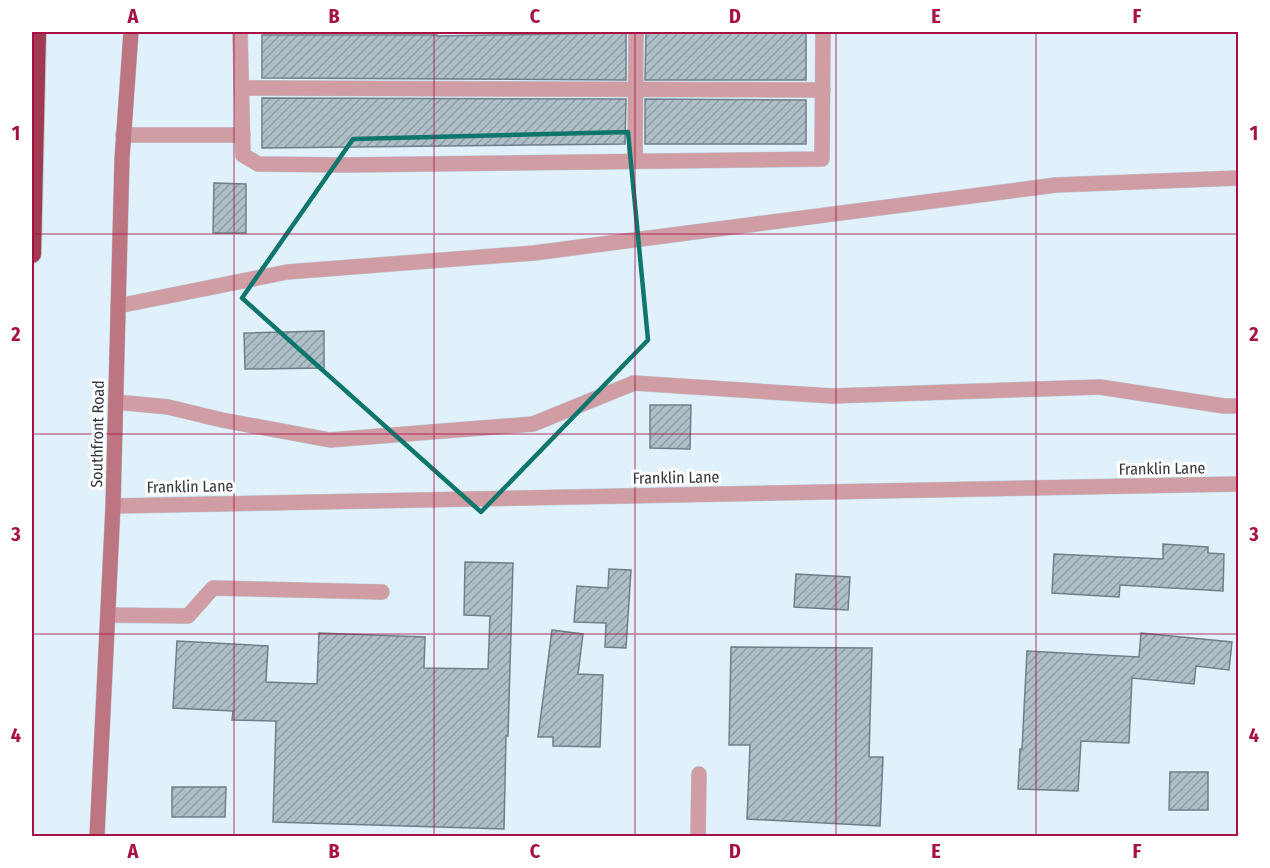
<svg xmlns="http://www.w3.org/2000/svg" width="1270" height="868" viewBox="0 0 1270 868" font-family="'Fira Sans Condensed',sans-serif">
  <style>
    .building { fill: url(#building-hatch); stroke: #707f87; stroke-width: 1.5 }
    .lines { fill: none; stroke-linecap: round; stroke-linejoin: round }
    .lane-casing { stroke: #beccd5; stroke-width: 16 }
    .street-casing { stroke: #beccd5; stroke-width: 16 }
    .secondary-casing { stroke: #beccd5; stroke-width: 16 }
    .highway-casing { stroke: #beccd5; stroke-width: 20 }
    .lane { stroke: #d09da5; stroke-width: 15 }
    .street { stroke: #d09da5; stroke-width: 15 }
    .secondary { stroke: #bd7581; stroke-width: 15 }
    .highway { stroke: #9f3a52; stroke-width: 18 }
    .marked { fill: none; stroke: #0f766e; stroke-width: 4.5; stroke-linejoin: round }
    .grid { fill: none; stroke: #a71146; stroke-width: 1.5; stroke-opacity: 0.55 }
    .labels { text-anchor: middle; stroke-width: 6; stroke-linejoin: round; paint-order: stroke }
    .street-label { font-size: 16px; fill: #31373b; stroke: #fff }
    .neatline { fill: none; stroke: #a71146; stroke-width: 2 }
    .grid-label { font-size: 20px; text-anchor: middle; font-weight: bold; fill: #a71146 }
  </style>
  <defs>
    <pattern id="building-hatch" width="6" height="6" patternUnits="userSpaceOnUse" patternTransform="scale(1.5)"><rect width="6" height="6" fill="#afbfc8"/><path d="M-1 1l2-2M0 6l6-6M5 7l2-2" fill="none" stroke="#8f9ca4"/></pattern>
  </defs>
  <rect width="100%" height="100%" fill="#e1f1fb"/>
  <g class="building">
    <polygon points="649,32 806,33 806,80 645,80 646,33"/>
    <polygon points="626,33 626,80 262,78 262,35 437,35 437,36"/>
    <polygon points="262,98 626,99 625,144 262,148"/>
    <polygon points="645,99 806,100 806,144 645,144"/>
    <polygon points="214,183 246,184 246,233 213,233"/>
    <polygon points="324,331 324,368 245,369 244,333"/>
    <polygon points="650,405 691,405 690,449 650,448"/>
    <polygon points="1163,544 1208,547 1208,553 1224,554 1223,591 1120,585 1119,597 1052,593 1054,554 1163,559"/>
    <polygon points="465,562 513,563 508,736 506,736 504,829 273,822 276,721 232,720 233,711 173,708 177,641 268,646 266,682 317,684 319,633 425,637 424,668 488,669 490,616 464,615"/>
    <polygon points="609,569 631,570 626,648 605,647 606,623 574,622 577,586 608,588"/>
    <polygon points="796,574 850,577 848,610 794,607"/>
    <polygon points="552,630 583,634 578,674 603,675 600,747 553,746 553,737 538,737"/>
    <polygon points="1141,633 1232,642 1229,670 1196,666 1194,684 1132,678 1129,743 1081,741 1078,791 1018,789 1020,749 1022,749 1027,651 1139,657"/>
    <polygon points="731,647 872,648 869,757 883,757 880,826 747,819 750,745 729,745"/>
    <polygon points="1170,772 1208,772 1208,810 1169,810"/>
    <polygon points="172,787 226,787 225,817 172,817"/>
  </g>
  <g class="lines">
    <g class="lane-casing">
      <g id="lane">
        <polyline points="240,32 243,155 258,164 343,165 822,159 823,32"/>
        <polyline points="241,88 823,90"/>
        <polyline points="123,135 243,135"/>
        <polyline points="635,161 636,32"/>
        <polyline points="118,306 287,272 534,253 1056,185 1238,178"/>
        <polyline points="116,402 168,407 222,420 330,440 533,424 634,383 832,396 1100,387 1224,406 1238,406"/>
        <polyline points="108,615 188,616 213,588 382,592"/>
        <polyline points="698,836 699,774"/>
      </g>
    </g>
    <g class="street-casing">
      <polyline id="street" points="113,506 1238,484"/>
    </g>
    <g class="secondary-casing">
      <polyline id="secondary" points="97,836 113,506 122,159 131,32"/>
    </g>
    <g class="highway-casing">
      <polyline id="highway" points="32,254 37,32"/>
    </g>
    <use href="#lane" class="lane"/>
    <use href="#street" class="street"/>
    <use href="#secondary" class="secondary"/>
    <use href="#highway" class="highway"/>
  </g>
  <path class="marked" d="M628 132 648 340 481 512 242 298 353 139Z"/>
  <path class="grid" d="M234 32V836M434 32V836M635 32V836M836 32V836M1036 32V836M32 234H1238M32 434H1238M32 634H1238"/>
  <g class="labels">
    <g class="street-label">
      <text transform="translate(97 434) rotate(-89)" y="6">Southfront Road</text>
      <text transform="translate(1162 468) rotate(-1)" y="6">Franklin Lane</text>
      <text transform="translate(676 477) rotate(-1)" y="6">Franklin Lane</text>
      <text transform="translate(190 486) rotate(-1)" y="6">Franklin Lane</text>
    </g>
  </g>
  <rect width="1270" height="868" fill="none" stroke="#ffffff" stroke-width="66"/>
  <rect x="33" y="33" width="1204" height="802" class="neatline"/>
  <g class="grid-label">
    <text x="133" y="23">A</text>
    <text x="334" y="23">B</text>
    <text x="535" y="23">C</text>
    <text x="735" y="23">D</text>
    <text x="936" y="23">E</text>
    <text x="1137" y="23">F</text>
    <text x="16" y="140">1</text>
    <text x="1254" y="140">1</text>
    <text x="16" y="341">2</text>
    <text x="1254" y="341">2</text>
    <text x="16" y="541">3</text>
    <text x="1254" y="541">3</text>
    <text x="16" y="742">4</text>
    <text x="1254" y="742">4</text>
    <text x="133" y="858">A</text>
    <text x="334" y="858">B</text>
    <text x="535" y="858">C</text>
    <text x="735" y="858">D</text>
    <text x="936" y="858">E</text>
    <text x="1137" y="858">F</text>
  </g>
</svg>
